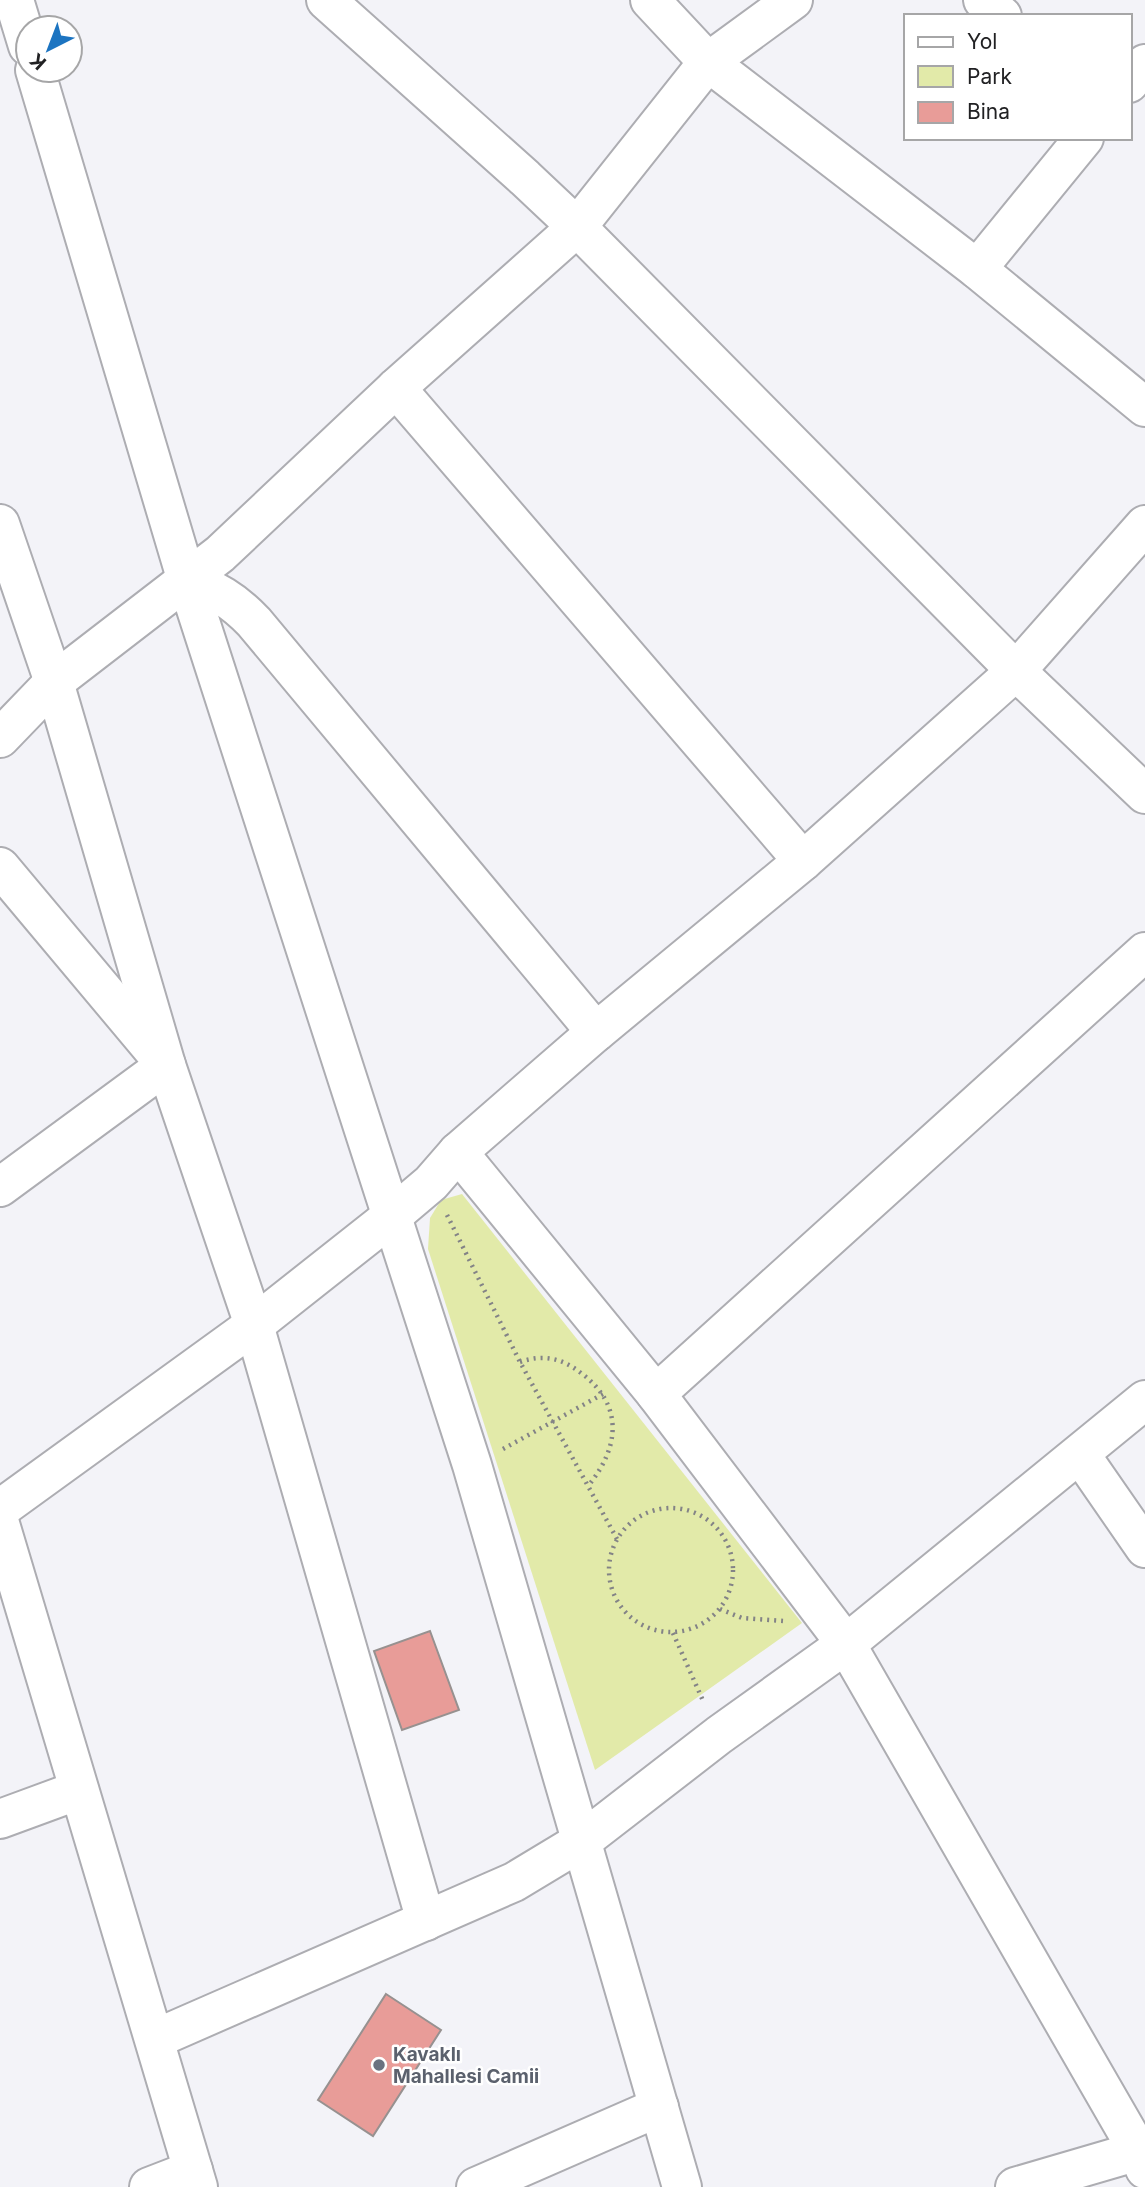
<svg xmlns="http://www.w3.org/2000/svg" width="1145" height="2187" viewBox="0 0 1145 2187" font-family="Inter,sans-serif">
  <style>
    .green { fill: #e2eaa9 }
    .building { fill: #e89c98; stroke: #979190; stroke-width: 2 }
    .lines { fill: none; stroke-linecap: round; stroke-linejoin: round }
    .street-casing { stroke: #adadb2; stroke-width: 42 }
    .path { stroke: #838386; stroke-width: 4.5; stroke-dasharray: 2 5; stroke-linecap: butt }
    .street { stroke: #fff; stroke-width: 38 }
    .worship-dot { fill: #6b7280; stroke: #fff; stroke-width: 2.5 }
    .labels { text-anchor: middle; stroke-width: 5; stroke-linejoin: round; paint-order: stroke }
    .worship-label { font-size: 19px; font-weight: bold; fill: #5b616d; stroke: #fff; text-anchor: start }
  </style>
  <rect width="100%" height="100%" fill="#f3f3f8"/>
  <polygon class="green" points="462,1194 802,1623 595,1770 428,1249 430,1218 441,1200"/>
  <g class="building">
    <polygon points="430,1631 459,1710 402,1730 374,1651"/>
    <polygon points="386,1994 441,2030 373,2136 318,2100"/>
  </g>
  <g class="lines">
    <g class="street-casing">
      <g id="street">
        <polyline points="14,0 28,46"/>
        <polyline points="326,0 525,178 577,227 1016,671 1145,794"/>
        <polyline points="650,0 708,62 977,269 1145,407"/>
        <polyline points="983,0 1002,16"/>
        <polyline points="35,70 187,581 472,1465 682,2187"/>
        <polyline points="1129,83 1145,64"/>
        <polyline points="977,269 1084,138"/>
        <polyline points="396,388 803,861"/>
        <polyline points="0,524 54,682 166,1065 254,1325 426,1921"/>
        <path d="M187 581C215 589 234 601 254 622L596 1032"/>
        <polyline points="0,738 54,682 220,554 396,388 577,227 708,62 793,0"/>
        <polyline points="0,867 166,1065 0,1187"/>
        <polyline points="458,1152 656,1394 846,1644 1138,2151 1145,2169"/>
        <polyline points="656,1394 1145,952"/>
        <polyline points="1080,1454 1145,1548"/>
        <polyline points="0,1509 254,1325 392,1216 431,1183 458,1152 596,1032 803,861 1016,671 1145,525"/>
        <polyline points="0,1524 198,2187"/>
        <polyline points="0,1819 79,1790"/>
        <polyline points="155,2039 514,1882 582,1841 719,1735 846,1644 1145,1400"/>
        <polyline points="149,2187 193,2170"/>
        <polyline points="476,2187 659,2107"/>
        <polyline points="1015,2187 1145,2149"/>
      </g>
    </g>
    <g class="path">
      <polyline points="447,1215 520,1362 617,1539"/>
      <path d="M520 1362C543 1354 562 1358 581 1373 624 1405 620 1447 588 1486"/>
      <polyline points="503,1449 603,1394"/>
      <circle cx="671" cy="1570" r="62"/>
      <polyline points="720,1609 742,1618 783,1621"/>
      <polyline points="673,1633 704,1703"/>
    </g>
    <use href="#street" class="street"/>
  </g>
  <circle class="worship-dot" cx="379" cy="2065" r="7"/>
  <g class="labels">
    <g class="worship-label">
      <text x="393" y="2061">Kavaklı<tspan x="393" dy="22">Mahallesi Camii</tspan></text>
    </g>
  </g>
  <rect x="904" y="14" width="228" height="126" fill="#ffffff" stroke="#a6a6a7" stroke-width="2"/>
  <rect x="918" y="37" width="35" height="10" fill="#ffffff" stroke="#a6a6a7" stroke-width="2"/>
  <text x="967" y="49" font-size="21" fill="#212123">Yol</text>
  <rect x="918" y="66" width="35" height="21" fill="#e2eaa9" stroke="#a6a6a7" stroke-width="2"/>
  <text x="967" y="84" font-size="21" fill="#212123">Park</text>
  <rect x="918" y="102" width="35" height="21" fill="#e89c98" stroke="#a6a6a7" stroke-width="2"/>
  <text x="967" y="119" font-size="21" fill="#212123">Bina</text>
  <g transform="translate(49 49) rotate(222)"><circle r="33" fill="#ffffff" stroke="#a6a6a7" stroke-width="2"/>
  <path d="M0-5L12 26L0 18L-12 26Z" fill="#1c74c1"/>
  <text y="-10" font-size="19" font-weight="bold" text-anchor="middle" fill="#212123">K</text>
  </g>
</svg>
